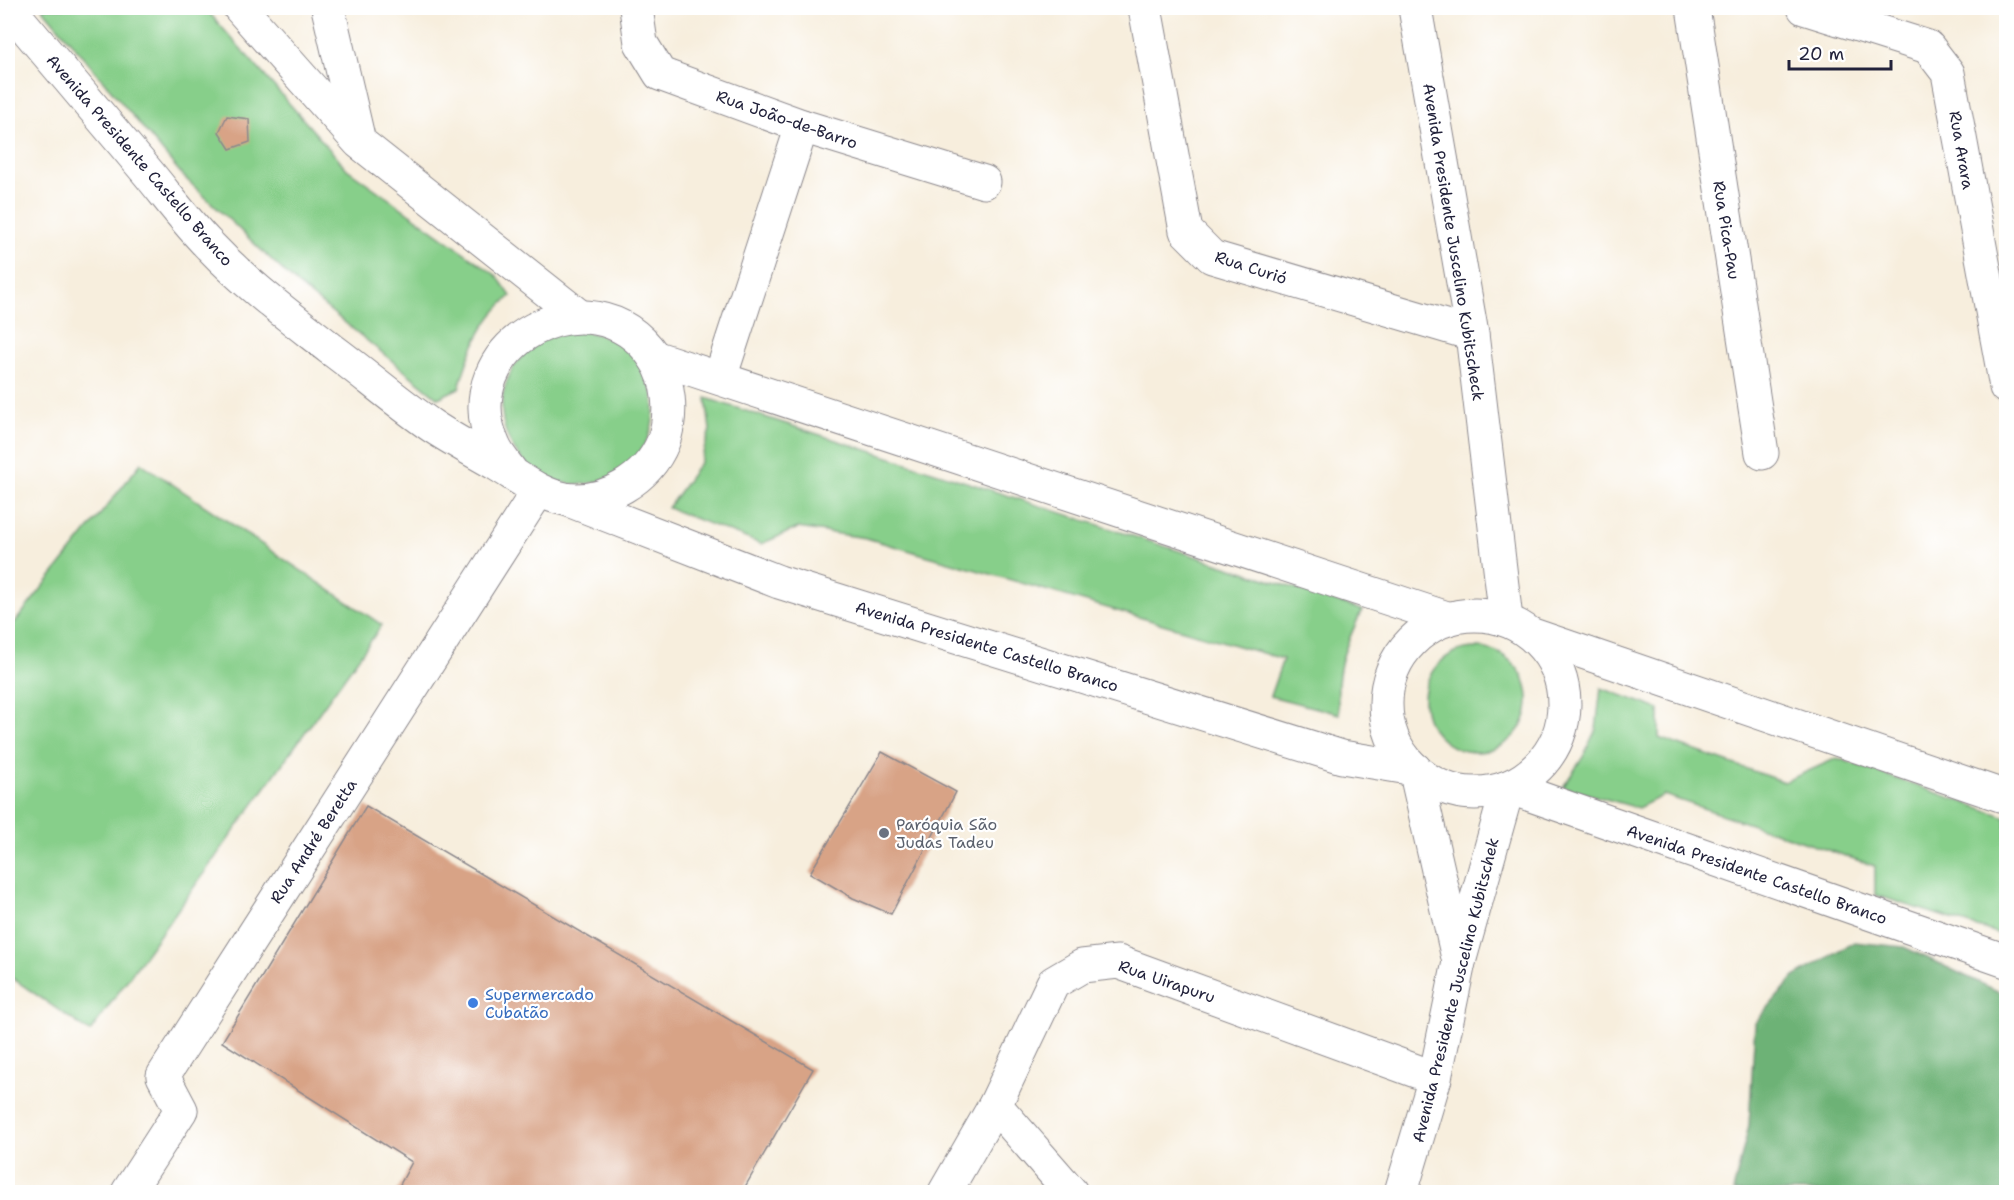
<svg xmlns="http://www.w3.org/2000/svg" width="2014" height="1200" viewBox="0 0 2014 1200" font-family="'Shantell Sans',sans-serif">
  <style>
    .green { fill: #87cf8a; stroke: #547862; stroke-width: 1.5 }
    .forest { fill: #6db276; stroke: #486a58; stroke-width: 1.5 }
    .building { fill: #d8a386 }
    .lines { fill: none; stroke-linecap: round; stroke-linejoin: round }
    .minor-casing { stroke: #8c888c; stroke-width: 35 }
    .minor { stroke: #fff; stroke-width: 33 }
    .worship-dot { fill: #6b7280; stroke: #fff; stroke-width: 2 }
    .shop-dot { fill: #3f7fe0; stroke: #fff; stroke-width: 2 }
    .labels { text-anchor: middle; stroke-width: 4.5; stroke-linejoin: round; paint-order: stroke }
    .street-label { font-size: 16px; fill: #22223b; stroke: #fff }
    .worship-label { font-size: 16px; fill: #5b616d; stroke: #fff; text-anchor: start }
    .shop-label { font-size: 16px; fill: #366cbe; stroke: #fff; text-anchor: start }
  </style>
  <rect width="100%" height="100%" fill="#fff"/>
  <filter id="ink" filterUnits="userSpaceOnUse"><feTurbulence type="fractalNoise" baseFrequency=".0167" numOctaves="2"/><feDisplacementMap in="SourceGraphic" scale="12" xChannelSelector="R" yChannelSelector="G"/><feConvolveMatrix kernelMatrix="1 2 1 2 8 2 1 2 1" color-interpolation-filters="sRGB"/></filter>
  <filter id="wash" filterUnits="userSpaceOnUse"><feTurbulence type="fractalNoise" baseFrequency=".008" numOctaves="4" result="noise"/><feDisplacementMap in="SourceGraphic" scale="24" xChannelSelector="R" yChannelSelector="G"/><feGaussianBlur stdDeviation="1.35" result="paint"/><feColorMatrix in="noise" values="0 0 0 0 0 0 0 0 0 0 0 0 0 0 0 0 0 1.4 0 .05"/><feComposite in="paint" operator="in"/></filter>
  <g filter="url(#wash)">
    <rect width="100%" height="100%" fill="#f7eedd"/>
    <g class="green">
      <path d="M42 8H205L347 169 497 276 511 296C481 321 469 352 459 388L438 398 296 283 184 177Z"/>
      <circle cx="578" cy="408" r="76"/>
      <path d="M706 398 1362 610C1344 649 1334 670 1339 714L1270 696 1283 659 866 538 798 528 761 544 668 508 700 463 710 430Z"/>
      <polygon points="141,463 382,625 90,1032 8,975 8,631"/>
      <circle cx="1476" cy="700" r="52"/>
      <polygon points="1601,688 1659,709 1659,738 1784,782 1837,758 2006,817 2006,936 1875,895 1875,866 1664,795 1638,808 1563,787 1583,757 1596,729"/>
    </g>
    <polygon class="forest" points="1854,942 1904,947 2006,995 2006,1192 1733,1192 1749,1125 1755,1023 1794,977"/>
    <g id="blocks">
      <g class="building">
        <polygon points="227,116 249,119 250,142 230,149 219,132"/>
        <polygon points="882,752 956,792 891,914 853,898 810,873"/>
        <polygon points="366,806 813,1069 742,1192 706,1192 702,1190 700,1192 396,1192 412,1162 222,1042"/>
      </g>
    </g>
  </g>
  <g filter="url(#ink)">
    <use href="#blocks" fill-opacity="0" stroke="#8c888c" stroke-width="1.5"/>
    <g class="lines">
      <g class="minor-casing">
        <g id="minor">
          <path d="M9 8C54 61 99 115 144 168 166 194 186 222 210 246 247 285 289 316 331 349 365 374 397 402 432 426 453 440 476 452 498 465 520 478 539 494 565 499 605 505 648 479 663 442 673 416 670 380 654 357 592 266 448 345 494 446 498 456 506 464 512 473"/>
          <polyline points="240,8 359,142 579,316"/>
          <polyline points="328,8 358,137"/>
          <polyline points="636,8 641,43 660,74 802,126 984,182"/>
          <polyline points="1145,8 1186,231 1212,257 1472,334"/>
          <polyline points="1415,8 1472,334 1506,619"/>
          <polyline points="1693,8 1762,453"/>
          <polyline points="1804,8 1928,47 1948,73 2006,387"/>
          <polyline points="654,357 1447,618"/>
          <polyline points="720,378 802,126"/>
          <polyline points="571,501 779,582 1342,757 1415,769 1459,962"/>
          <circle cx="1475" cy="704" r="89"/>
          <polyline points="1533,635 2006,797"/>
          <polyline points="995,1105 1071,1192"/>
          <polyline points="128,1192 181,1110 163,1076 538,491"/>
          <polyline points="945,1192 995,1105 1053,983 1082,966 1118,962 1435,1078"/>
          <polyline points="1401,1192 1435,1078 1459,962 1508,787 2006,961"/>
        </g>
      </g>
      <use href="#minor" class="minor"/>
    </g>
  </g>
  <circle class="worship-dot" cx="884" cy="833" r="6"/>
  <circle class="shop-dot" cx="473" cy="1003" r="6"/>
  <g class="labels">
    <g class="street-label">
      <text transform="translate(787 119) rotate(19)" y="6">Rua João-de-Barro</text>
      <text transform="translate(1962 150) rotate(80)" y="6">Rua Arara</text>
      <text transform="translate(140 160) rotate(49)" y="6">Avenida Presidente Castello Branco</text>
      <text transform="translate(1727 230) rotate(81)" y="6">Rua Pica-Pau</text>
      <text transform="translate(1454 242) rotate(81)" y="6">Avenida Presidente Juscelino Kubitscheck</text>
      <text transform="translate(1251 267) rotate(18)" y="6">Rua Curió</text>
      <text transform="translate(987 646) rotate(17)" y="6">Avenida Presidente Castello Branco</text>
      <text transform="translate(313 841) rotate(-57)" y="6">Rua André Beretta</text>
      <text transform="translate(1757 874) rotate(19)" y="6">Avenida Presidente Castello Branco</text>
      <text transform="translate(1167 981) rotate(19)" y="6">Rua Uirapuru</text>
      <text transform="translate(1455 990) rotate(-76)" y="6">Avenida Presidente Juscelino Kubitschek</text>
    </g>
    <g class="worship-label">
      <text x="896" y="830">Paróquia São<tspan x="896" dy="18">Judas Tadeu</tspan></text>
    </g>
    <g class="shop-label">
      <text x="485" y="1000">Supermercado<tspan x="485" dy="18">Cubatão</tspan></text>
    </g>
  </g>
  <rect width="2014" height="1200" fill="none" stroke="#fff" stroke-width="30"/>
  <path d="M1789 60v9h102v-9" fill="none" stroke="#22223b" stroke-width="3"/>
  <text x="1798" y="60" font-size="18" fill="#22223b" stroke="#ffffff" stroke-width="4.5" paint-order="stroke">20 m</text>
</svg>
